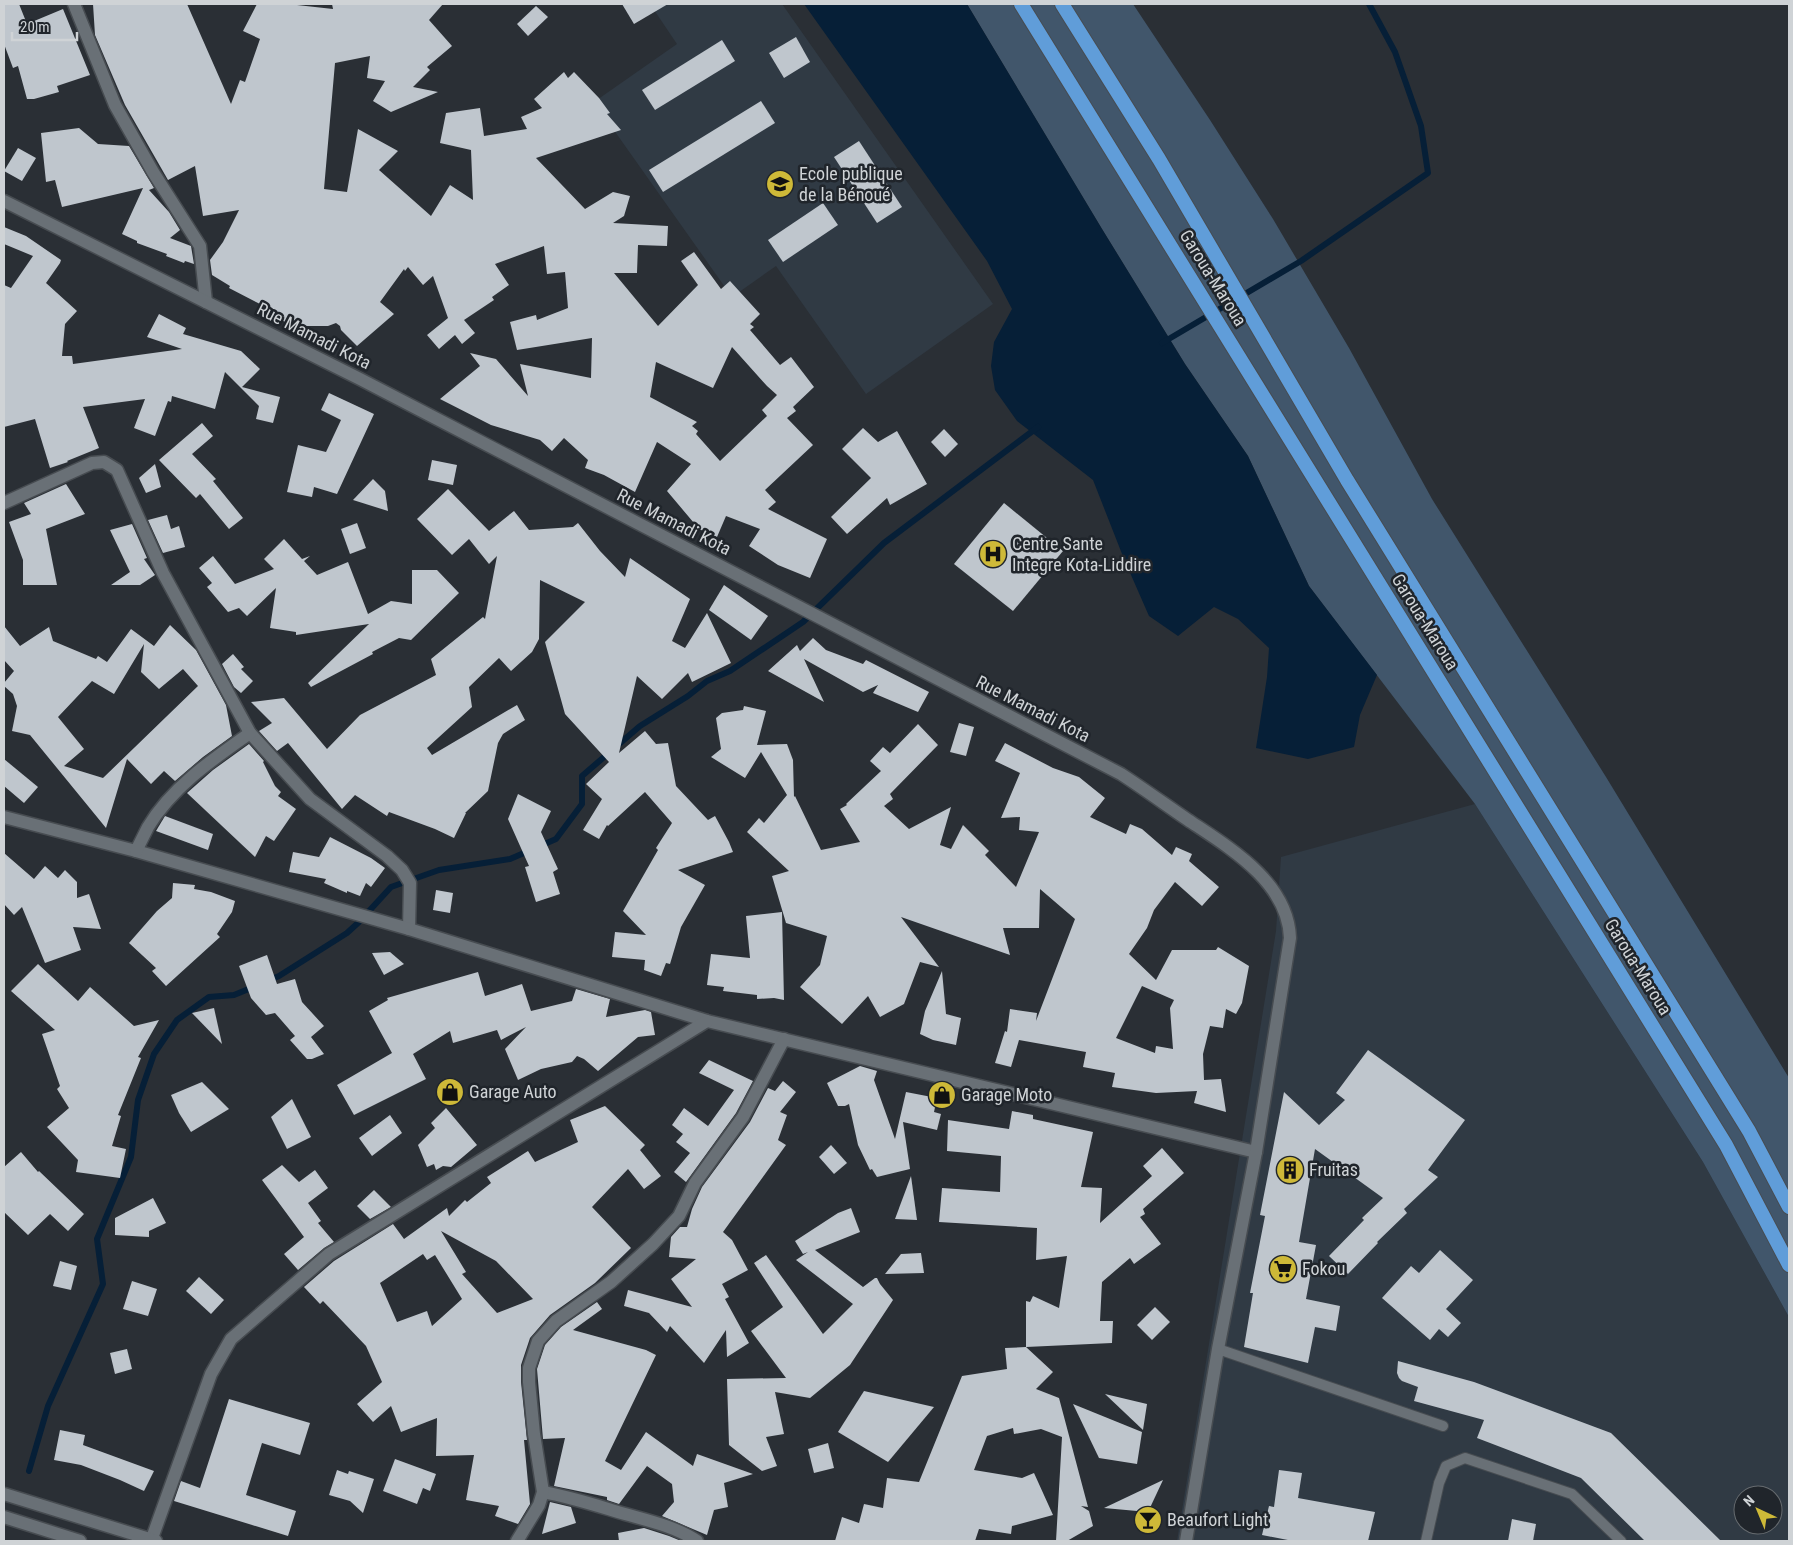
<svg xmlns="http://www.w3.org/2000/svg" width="1793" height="1545" viewBox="0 0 1793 1545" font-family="'Roboto Condensed',sans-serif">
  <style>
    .built { fill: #303a44; fill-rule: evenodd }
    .green { fill: #41566b }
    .water { fill: #061f37 }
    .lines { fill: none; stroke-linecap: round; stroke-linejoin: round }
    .stream { stroke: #061f37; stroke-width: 6 }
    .building { fill: #bfc6cd; fill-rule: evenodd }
    .service-casing { stroke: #474c51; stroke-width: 12 }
    .minor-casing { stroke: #474c51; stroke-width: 15 }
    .secondary-casing { stroke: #474c51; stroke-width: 15 }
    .trunk-casing { stroke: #474c51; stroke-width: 16 }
    .service { stroke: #697076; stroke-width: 10 }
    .minor { stroke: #697076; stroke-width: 12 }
    .secondary { stroke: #697076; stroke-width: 12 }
    .trunk { stroke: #609dd9; stroke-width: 14 }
    .labels { text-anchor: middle; stroke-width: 5; stroke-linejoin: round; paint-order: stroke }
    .poi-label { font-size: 18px; fill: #cfd3d6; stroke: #20252b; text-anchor: start }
    .street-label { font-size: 18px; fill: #cfd3d6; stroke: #20252b }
  </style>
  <rect width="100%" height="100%" fill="#2a2f35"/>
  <g class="built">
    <polygon points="650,4 782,4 993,304 866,394 776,266 732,297 594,102 677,44"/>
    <path d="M1475 804 1703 1162 1789 1317V1541H1177L1276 931 1281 857ZM1743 1495H1773V1525H1743Z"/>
  </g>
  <polygon class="green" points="967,4 1133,4 1210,120 1273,219 1349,348 1432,499 1606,777 1789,1078 1789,1317 1703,1162 1475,804 1309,586 1248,456 1185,364 1102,229"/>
  <polygon class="water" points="804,4 967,4 1102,229 1185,364 1248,456 1309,586 1377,675 1360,715 1354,747 1308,759 1256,748 1267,677 1269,648 1238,619 1214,607 1178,636 1149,616 1124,559 1093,480 1017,421 995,390 991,366 994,342 1012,309 987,261"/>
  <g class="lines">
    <g class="stream">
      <polyline points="1162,343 1301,261 1428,173 1421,126 1395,52 1369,4"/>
      <polyline points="540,846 556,839 582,804 582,776 640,726 688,696 707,681 730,671 803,622 884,543 1038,427"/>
      <polyline points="267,981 279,976 347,933 359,922 391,887 439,870 510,859 531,850"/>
      <polyline points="29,1471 48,1406 103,1284 97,1239 131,1157 138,1100 154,1054 177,1020 209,997 234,995 256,986"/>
    </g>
  </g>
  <g class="building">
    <polygon points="4,4 19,4 27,24 63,9 90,75 57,86 59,92 34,99 27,99 18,66 13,68 4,44"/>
    <path d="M93 4H187L231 104 240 80 245 82 260 39 243 31 257 4H288L333 9 332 4H443L429 20 452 46 427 67 430 70 413 87 438 92 391 112 373 101 385 81 367 78 370 56 335 63 324 189 347 192 358 129 398 151 379 170 431 216 450 185 473 200 471 150 440 143 446 113 480 108 484 136 527 129 521 117 542 108 534 99 564 72 568 78 574 72 599 98 610 113 607 114 621 130 536 158 585 209 613 192 630 196 624 216 613 223 668 226 667 246 638 245 637 273H614L658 326 698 285 681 261 694 252 721 289 730 281 760 314 750 324 754 327 750 330 780 365 791 357 814 387 793 407 796 411 787 418 813 445 765 490 776 502 768 509 827 539 810 578 778 565 749 546 760 529 726 516 717 537 699 529 667 491 691 464 657 442 635 492 604 475 585 468 588 460 564 438 552 451 540 440 491 425 440 399 480 366 470 353 496 359 528 396 520 364 591 378 592 338 517 350 510 322 536 315 537 320 568 308 565 272 547 274 544 246 495 264 509 285 492 297 494 300 464 320 475 333 462 344 455 335 439 349 427 335 448 318 433 276 423 285 408 267 405 271 404 269 380 302 394 314 357 346 341 330 340 326 336 323 328 326H293L258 308 260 304 229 288 230 286 212 275 210 260 223 242 239 210 203 216 195 166 168 180 125 105 95 35ZM732 347 767 386 777 395 762 410 767 416 720 461 696 434 698 431 692 426 697 422 650 397 656 362 713 388Z"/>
    <polygon points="622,4 668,4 634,24"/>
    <polygon points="536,6 548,17 528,36 517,24"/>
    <polygon points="796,37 810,62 784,78 769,53"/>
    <polygon points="722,40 735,61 655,110 642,90"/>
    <polygon points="761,101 775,123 663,192 649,170"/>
    <polygon points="79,128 98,144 129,146 154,188 149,190 169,212 180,230 170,238 191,246 194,264 185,261 184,263 166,256 167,254 137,243 137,241 122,234 143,188 62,207 55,180 46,182 41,133"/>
    <polygon points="859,141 902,207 877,223 834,157"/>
    <polygon points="18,148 36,158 22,181 4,171"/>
    <polygon points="823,203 838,225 783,262 768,240"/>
    <polygon points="4,227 26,236 61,260 60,263 46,283 77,311 65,324 62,356 72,356 73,364 182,349 147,337 159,314 186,328 183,334 241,351 260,369 242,387 280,397 273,423 256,419 259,406 225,372 215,409 172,396 171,402 168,401 155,436 134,428 145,399 83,407 99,448 67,461 68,462 50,468 35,419 4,427 4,285 11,288 33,256 4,244"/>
    <polygon points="329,393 374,414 337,494 314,487 312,497 287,492 298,445 326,452 341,420 321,410"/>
    <polygon points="202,423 213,436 192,454 216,479 213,481 243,518 229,529 200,494 196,498 159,460"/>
    <polygon points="863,428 878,442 897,431 927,484 890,505 887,498 847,534 831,517 871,478 842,449"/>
    <polygon points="944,429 958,444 945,457 931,442"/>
    <polygon points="432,460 457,465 453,485 428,480"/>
    <polygon points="155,464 161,487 146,493 139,478"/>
    <polygon points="373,479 385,491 388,511 353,500"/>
    <polygon points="66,484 85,514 46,529 57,585 23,585 23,560 9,522 31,514 24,503"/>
    <polygon points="448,489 489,531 514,511 529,530 573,527 578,523 600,551 625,577 630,558 690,599 672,641 685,648 707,613 731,663 692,682 688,673 662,699 637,676 619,753 645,731 656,744 668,743 676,786 708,820 715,816 729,842 733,852 678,870 705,885 681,927 670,964 666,963 661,976 644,970 645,960 612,957 615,932 646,935 623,911 658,850 656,848 672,823 645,792 608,826 607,825 599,839 583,830 602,799 586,784 609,762 565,714 545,642 585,602 540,580 539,639 532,652 511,671 499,658 469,687 472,707 427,748 432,755 517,705 525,720 503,734 498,743 488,791 465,813 466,813 454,838 435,829 389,812 387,816 355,795 342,809 288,743 277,751 259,731 272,723 251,702 284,698 327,749 360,715 436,675 431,659 483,617 485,619 497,556 489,564 469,539 452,555 417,519"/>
    <polygon points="1004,503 1063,551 1013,611 954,564"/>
    <polygon points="167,515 171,529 179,526 185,547 163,553 148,520"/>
    <polygon points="357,523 366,548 350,554 341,529"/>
    <polygon points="132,524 147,558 144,559 155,575 140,585 111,585 130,572 110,530"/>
    <polygon points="284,539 302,559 310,556 304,561 317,575 348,562 368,614 391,601 412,604 412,570 437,570 459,593 411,640 399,638 372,652 373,654 311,687 308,683 369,624 296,635 296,632 270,628 276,588 247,616 239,608 228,612 207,587 212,583 199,568 213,556 235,584 274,569 264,559"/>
    <polygon points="724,585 768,616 751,640 709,610"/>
    <path d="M170 625 196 650 226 705 232 736 203 757 175 781 164 771 151 784 127 759 106 828 30 735 12 731 17 706 13 694 4 686V683L14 671 4 660V626L20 646 49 627 53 641 96 659 98 656 107 662 131 629 154 646ZM144 644 141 672 159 689 183 669 198 686 103 778 64 766 84 749 58 717 92 681 114 694Z"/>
    <polygon points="813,638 826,650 863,664 866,660 929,692 918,712 873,693 878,685 863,692 804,659 824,702 768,671 797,645 800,651"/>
    <polygon points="233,654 244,667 241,669 253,681 241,693 234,687 222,664"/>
    <path d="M744 706 766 711 757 745 787 744 793 760 794 797 795 796 821 850 860 842 840 809 847 805 846 804 881 771 870 761 883 747 890 753 918 724 938 745 890 794 893 799 884 806 909 829 951 807 940 845 951 849 963 825 989 851 985 855 1016 887 1039 832 1019 830 1020 817 1001 818 1020 773 995 761 1005 743 1053 768 1079 777 1105 798 1090 817 1126 834 1130 824 1142 829 1172 855 1176 847 1192 854 1189 861 1219 887 1202 906 1175 882 1154 910 1147 928 1129 954 1156 980 1172 950H1216L1218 947 1249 966 1242 1003 1236 1014 1226 1009 1223 1028 1210 1026 1203 1054 1204 1080 1221 1079 1226 1112 1194 1103 1197 1091 1156 1093 1112 1087 1115 1073 1083 1067 1086 1052 1019 1040 1011 1067 995 1063 1005 1031 1007 1032 1010 1009 1037 1013 1036 1021 1075 919 1040 889 1039 928H1003L1010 955 901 917 939 967 920 962 904 1004 880 1017 868 996 842 1024 800 987 820 965 827 936 786 923 772 876 789 871 747 832 759 818 764 823 787 795 761 752 745 778 711 757 721 749 716 718 722 713 743 710ZM1142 986 1174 1000 1170 1008 1173 1049 1156 1046 1155 1053 1116 1038Z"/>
    <polygon points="959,723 974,727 966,756 950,752"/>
    <polygon points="249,744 264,761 263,762 275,786 281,792 278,796 296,809 274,841 266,836 255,857 187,793 213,770"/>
    <polygon points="4,759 38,787 24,803 4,786"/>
    <polygon points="518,794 551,811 541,832 558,869 553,872 560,894 536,902 525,867 529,866 508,819"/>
    <polygon points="165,816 213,834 208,850 156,831"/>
    <polygon points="330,837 371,858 385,868 371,887 366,883 360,896 347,891 347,893 324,883 326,879 289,872 293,852 319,857"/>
    <polygon points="4,853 34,879 45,866 58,878 65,870 77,882 77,898 89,894 101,929 73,927 81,950 45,963 22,907 14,915 4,904"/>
    <polygon points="173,883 195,885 194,889 211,892 235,901 232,912 217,934 220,937 166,986 152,971 156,968 129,943 157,911 172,898"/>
    <polygon points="436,890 453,893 450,913 433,910"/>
    <polygon points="782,912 784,1000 774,998 757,999 757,995 723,991 724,987 707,985 711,954 750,958 746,916"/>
    <polygon points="390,952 404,964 384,975 372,953"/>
    <polygon points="267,955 277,984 295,979 302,1002 324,1026 311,1037 324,1054 312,1059 307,1059 290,1040 295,1036 275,1013 266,1015 251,998 239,966"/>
    <polygon points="38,964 78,1001 90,987 134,1026 159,1020 138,1057 141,1058 118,1115 121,1116 112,1146 126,1149 120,1178 76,1172 78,1160 47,1127 69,1108 57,1089 60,1086 42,1034 55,1030 11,991"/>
    <polygon points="942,971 946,1014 961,1018 956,1045 933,1040 920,1034 925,1011"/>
    <polygon points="478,972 485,996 522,984 531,1011 572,1001 576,989 610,999 606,1017 645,1010 651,1012 655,1035 638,1037 598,1071 584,1059 577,1056 572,1062 541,1069 518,1080 505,1049 526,1027 501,1040 497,1030 453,1043 450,1031 413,1054 426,1079 354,1115 337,1085 392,1053 369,1011 388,1000 387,998"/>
    <polygon points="214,1008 222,1044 192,1013"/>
    <polygon points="1368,1050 1465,1120 1428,1170 1438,1177 1404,1209 1407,1213 1377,1242 1378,1243 1348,1274 1329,1256 1364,1220 1362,1218 1383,1198 1315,1149 1299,1242 1316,1245 1306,1299 1340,1306 1336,1331 1315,1327 1308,1363 1244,1347 1253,1293 1250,1293 1265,1216 1260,1215 1284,1092 1319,1125 1345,1100 1336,1093"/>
    <polygon points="709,1060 753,1081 736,1113 686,1182 674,1172 690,1153 676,1142 683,1134 672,1125 684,1108 708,1126 734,1090 699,1073"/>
    <polygon points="860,1066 877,1071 874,1080 895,1139 906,1092 937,1098 934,1112 941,1114 937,1130 903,1122 910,1169 877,1177 872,1169 870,1170 858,1145 849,1104 845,1106 838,1106 827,1083"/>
    <polygon points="783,1081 796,1092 780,1112 787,1115 778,1140 786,1145 723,1232 732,1240 748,1270 722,1284 729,1297 725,1299 749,1343 727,1357 726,1330 704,1363 670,1326 667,1332 649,1313 624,1306 628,1290 692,1307 671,1279 696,1259 669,1257 671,1237 680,1227 687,1227 692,1209 702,1187 750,1122 768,1088 775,1091"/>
    <polygon points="202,1082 229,1109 191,1132 179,1113 171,1095"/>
    <polygon points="292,1099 311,1137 287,1149 271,1117"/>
    <path d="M605 1106 645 1145 640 1150 661 1176 644 1189 628 1169 592 1207 631 1248 595 1283 550 1315 530 1338 521 1365V1382L527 1440H524L530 1504 518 1524 495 1516 499 1506 466 1500 474 1455 436 1456 437 1418 401 1432 391 1406 373 1422 357 1404 382 1382 366 1346 323 1301 320 1304 304 1287 334 1261 393 1224 404 1239 447 1208 449 1216 465 1200 467 1202 491 1183 487 1177 528 1151 535 1162 578 1142 570 1120ZM441 1231 496 1261 533 1299 497 1313 462 1274 466 1272ZM423 1254 427 1260 435 1255 462 1299 432 1326 427 1311 397 1322 380 1283Z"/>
    <polygon points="446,1108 477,1145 451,1167 443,1166 436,1170 434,1164 427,1167 418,1145 435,1128 431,1123"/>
    <polygon points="1012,1111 1033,1115 1033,1119 1093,1132 1081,1187 1102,1188 1100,1223 1152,1176 1143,1166 1162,1148 1184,1173 1143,1209 1145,1214 1140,1217 1161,1244 1134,1264 1130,1258 1102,1282 1100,1321 1113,1321 1112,1343 1026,1347 1026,1301 1030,1302 1033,1296 1059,1308 1067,1256 1036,1260 1037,1228 939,1222 942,1188 1000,1192 1001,1156 947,1151 948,1120 1009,1129"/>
    <polygon points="390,1115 402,1133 372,1156 359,1138"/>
    <polygon points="831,1145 847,1163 834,1174 819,1157"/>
    <polygon points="21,1152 38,1172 39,1171 84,1214 68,1231 50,1214 28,1235 4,1212 4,1167"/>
    <polygon points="282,1165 300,1183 299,1182 315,1170 328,1188 308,1203 321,1221 318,1223 334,1242 324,1248 298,1270 284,1254 304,1237 262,1180"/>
    <polygon points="911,1176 917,1220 895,1219"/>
    <polygon points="374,1190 391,1207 370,1219 357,1206"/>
    <polygon points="153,1198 166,1223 149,1231 149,1237 115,1235 115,1218"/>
    <polygon points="851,1208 860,1232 815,1250 863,1287 875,1278 877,1278 880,1284 893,1300 850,1365 810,1398 775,1392 784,1434 766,1437 777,1466 762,1471 729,1445 727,1379 786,1378 751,1331 783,1307 754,1263 766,1255 823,1334 853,1304 796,1260 808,1252 803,1254 795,1241 838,1213"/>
    <polygon points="1440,1250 1473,1280 1446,1309 1461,1323 1448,1337 1439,1329 1430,1340 1382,1298 1411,1266 1419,1273"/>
    <polygon points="921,1253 924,1273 885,1274 901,1254"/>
    <polygon points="60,1261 77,1266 71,1290 53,1286"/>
    <polygon points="199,1277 224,1300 211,1314 186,1291"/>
    <polygon points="132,1281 157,1289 148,1316 123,1309"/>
    <polygon points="597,1302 602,1309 573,1330 646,1350 656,1355 605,1461 621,1470 646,1432 693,1466 697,1454 753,1474 724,1483 728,1507 714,1510 707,1535 662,1516 674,1502 672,1484 647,1466 619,1504 607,1500 607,1497 554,1486 565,1438 543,1439 537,1369 545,1345 561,1327"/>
    <polygon points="1155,1307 1170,1322 1152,1340 1137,1325"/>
    <polygon points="1026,1347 1053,1372 1036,1389 1059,1398 1088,1507 1081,1506 1089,1511 1093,1526 1067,1541 1056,1541 1062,1437 1041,1429 1014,1434 1013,1428 987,1436 974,1470 1022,1478 1034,1473 1053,1515 1012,1526 1011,1534 979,1529 975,1541 835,1541 842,1517 859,1523 864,1504 883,1508 887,1478 919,1482 962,1376 1007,1369 1005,1348"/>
    <polygon points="127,1349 132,1369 115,1374 110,1353"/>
    <polygon points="1398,1361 1474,1382 1611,1433 1721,1541 1645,1541 1581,1478 1477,1438 1484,1420 1414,1401 1418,1387 1402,1381 1399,1378 1397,1373"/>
    <polygon points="864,1391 934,1407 888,1462 838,1432"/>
    <polygon points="1105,1394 1147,1404 1143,1430"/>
    <polygon points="229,1399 310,1423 300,1455 262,1443 246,1495 296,1511 288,1536 174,1501 181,1481 200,1488"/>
    <polygon points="1073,1404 1142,1432 1137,1464 1099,1458"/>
    <polygon points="60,1430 85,1435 83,1445 154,1471 144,1491 120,1480 81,1465 54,1460"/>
    <polygon points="828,1443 834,1468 814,1473 808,1449"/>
    <polygon points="395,1459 436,1474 430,1491 423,1488 417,1504 383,1491"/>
    <polygon points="337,1470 348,1474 349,1471 374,1479 363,1513 350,1501 329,1495"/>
    <polygon points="1279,1470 1302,1473 1298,1498 1375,1512 1368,1541 1293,1541 1262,1535 1269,1506 1274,1507"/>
    <polygon points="1163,1480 1148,1512 1104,1508"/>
    <polygon points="550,1502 571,1507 576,1523 542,1534"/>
    <polygon points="1512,1519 1536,1524 1533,1541 1508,1541"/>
    <polygon points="644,1528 669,1536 681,1541 619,1541 618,1533"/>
  </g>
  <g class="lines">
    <g class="service-casing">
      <g id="service">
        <polyline points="1218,1349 1443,1426"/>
        <polyline points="1426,1541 1439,1483 1446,1466 1465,1458 1572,1494 1621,1541"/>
      </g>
    </g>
    <g class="minor-casing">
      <g id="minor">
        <polyline points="74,4 115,105 153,172 200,246 206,302"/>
        <polyline points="4,503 92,463 104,462 117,470 163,573 250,733 310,799 387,856 402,870 410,883 409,929"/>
        <polyline points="4,817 136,851 409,929 707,1021 1256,1152"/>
        <path d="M136 851C140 843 144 835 148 827 172 787 213 759 250 733"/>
        <path d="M543 1492C571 1497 598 1506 625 1514 650 1521 676 1527 697 1541"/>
        <polyline points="151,1541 211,1374 231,1339 329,1254 707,1021"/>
        <polyline points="517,1541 539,1505 543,1492 534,1434 529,1382 529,1368 538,1341 556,1321 611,1282 653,1244 679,1216 695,1183 743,1117 784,1039"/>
      </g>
    </g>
    <g class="secondary-casing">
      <g id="secondary">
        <path d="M4 201 360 379 1121 774C1144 789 1166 805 1188 820 1230 848 1288 882 1290 938L1256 1152 1218 1349 1186 1541"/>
        <polyline points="4,1494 156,1541"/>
        <polyline points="4,1517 80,1541"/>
      </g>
    </g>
    <g class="trunk-casing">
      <g id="trunk">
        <polyline points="1021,4 1726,1145 1789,1265"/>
        <polyline points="1062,4 1159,159 1347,480 1749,1131 1789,1207"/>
      </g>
    </g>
    <use href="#service" class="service"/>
    <use href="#minor" class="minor"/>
    <use href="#secondary" class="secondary"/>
    <use href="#trunk" class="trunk"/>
  </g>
  <defs>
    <g id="school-disc" transform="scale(1.4375)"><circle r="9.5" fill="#ceb938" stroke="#20252b"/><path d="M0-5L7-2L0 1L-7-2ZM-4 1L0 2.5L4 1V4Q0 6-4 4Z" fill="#111"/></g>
    <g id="hospital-disc" transform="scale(1.4375)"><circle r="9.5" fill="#ceb938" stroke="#20252b"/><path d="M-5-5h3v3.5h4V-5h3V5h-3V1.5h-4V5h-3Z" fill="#111"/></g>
    <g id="shop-disc" transform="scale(1.4375)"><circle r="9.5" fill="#ceb938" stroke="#20252b"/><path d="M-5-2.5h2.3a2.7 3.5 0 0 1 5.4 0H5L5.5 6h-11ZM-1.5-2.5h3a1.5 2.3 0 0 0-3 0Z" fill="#111"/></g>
    <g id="building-disc" transform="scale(1.4375)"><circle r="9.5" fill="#ceb938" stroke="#20252b"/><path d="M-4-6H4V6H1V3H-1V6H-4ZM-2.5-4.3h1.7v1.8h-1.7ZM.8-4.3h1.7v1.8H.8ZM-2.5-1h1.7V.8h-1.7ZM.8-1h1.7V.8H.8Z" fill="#111"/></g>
    <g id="supermarket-disc" transform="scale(1.4375)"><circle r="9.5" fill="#ceb938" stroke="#20252b"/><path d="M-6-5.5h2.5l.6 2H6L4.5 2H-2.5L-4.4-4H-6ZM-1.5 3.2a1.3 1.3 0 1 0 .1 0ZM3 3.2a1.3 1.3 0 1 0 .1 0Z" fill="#111"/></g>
    <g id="bar-disc" transform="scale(1.4375)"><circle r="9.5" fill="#ceb938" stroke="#20252b"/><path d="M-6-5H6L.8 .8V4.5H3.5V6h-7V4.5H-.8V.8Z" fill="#111"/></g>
  </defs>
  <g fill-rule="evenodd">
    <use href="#school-disc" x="780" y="184"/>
    <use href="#hospital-disc" x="993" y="554"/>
    <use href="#shop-disc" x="450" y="1092"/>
    <use href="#shop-disc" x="942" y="1095"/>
    <use href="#building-disc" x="1290" y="1170"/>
    <use href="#supermarket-disc" x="1283" y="1269"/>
    <use href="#bar-disc" x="1148" y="1520"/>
  </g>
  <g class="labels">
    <g class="poi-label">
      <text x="799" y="180">Ecole publique<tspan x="799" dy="21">de la Bénoué</tspan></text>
      <text x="1012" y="550">Centre Sante<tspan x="1012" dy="21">Integre Kota-Liddire</tspan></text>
      <text x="469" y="1098">Garage Auto</text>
      <text x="961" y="1101">Garage Moto</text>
      <text x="1309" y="1176">Fruitas</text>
      <text x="1302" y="1275">Fokou</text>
      <text x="1167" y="1526">Beaufort Light</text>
    </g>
    <g class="street-label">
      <text transform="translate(1213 278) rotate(58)" y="6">Garoua-Maroua</text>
      <text transform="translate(314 336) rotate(27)" y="6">Rue Mamadi Kota</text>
      <text transform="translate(674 522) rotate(27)" y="6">Rue Mamadi Kota</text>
      <text transform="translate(1425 622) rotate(58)" y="6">Garoua-Maroua</text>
      <text transform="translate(1033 709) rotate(27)" y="6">Rue Mamadi Kota</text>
      <text transform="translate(1638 967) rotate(58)" y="6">Garoua-Maroua</text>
    </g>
  </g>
  <rect width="1793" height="1545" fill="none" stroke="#cfd3d6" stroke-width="10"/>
  <g transform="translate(1758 1510) rotate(316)"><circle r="24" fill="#20252b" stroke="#666b6f"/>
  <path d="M0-4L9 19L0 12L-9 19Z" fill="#ceb938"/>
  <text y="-8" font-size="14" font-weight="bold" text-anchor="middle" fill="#cfd3d6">N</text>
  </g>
  <path d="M12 32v8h65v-8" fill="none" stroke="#cfd3d6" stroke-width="2.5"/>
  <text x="20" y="32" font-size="15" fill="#cfd3d6" stroke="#20252b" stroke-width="4" paint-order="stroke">20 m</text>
</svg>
